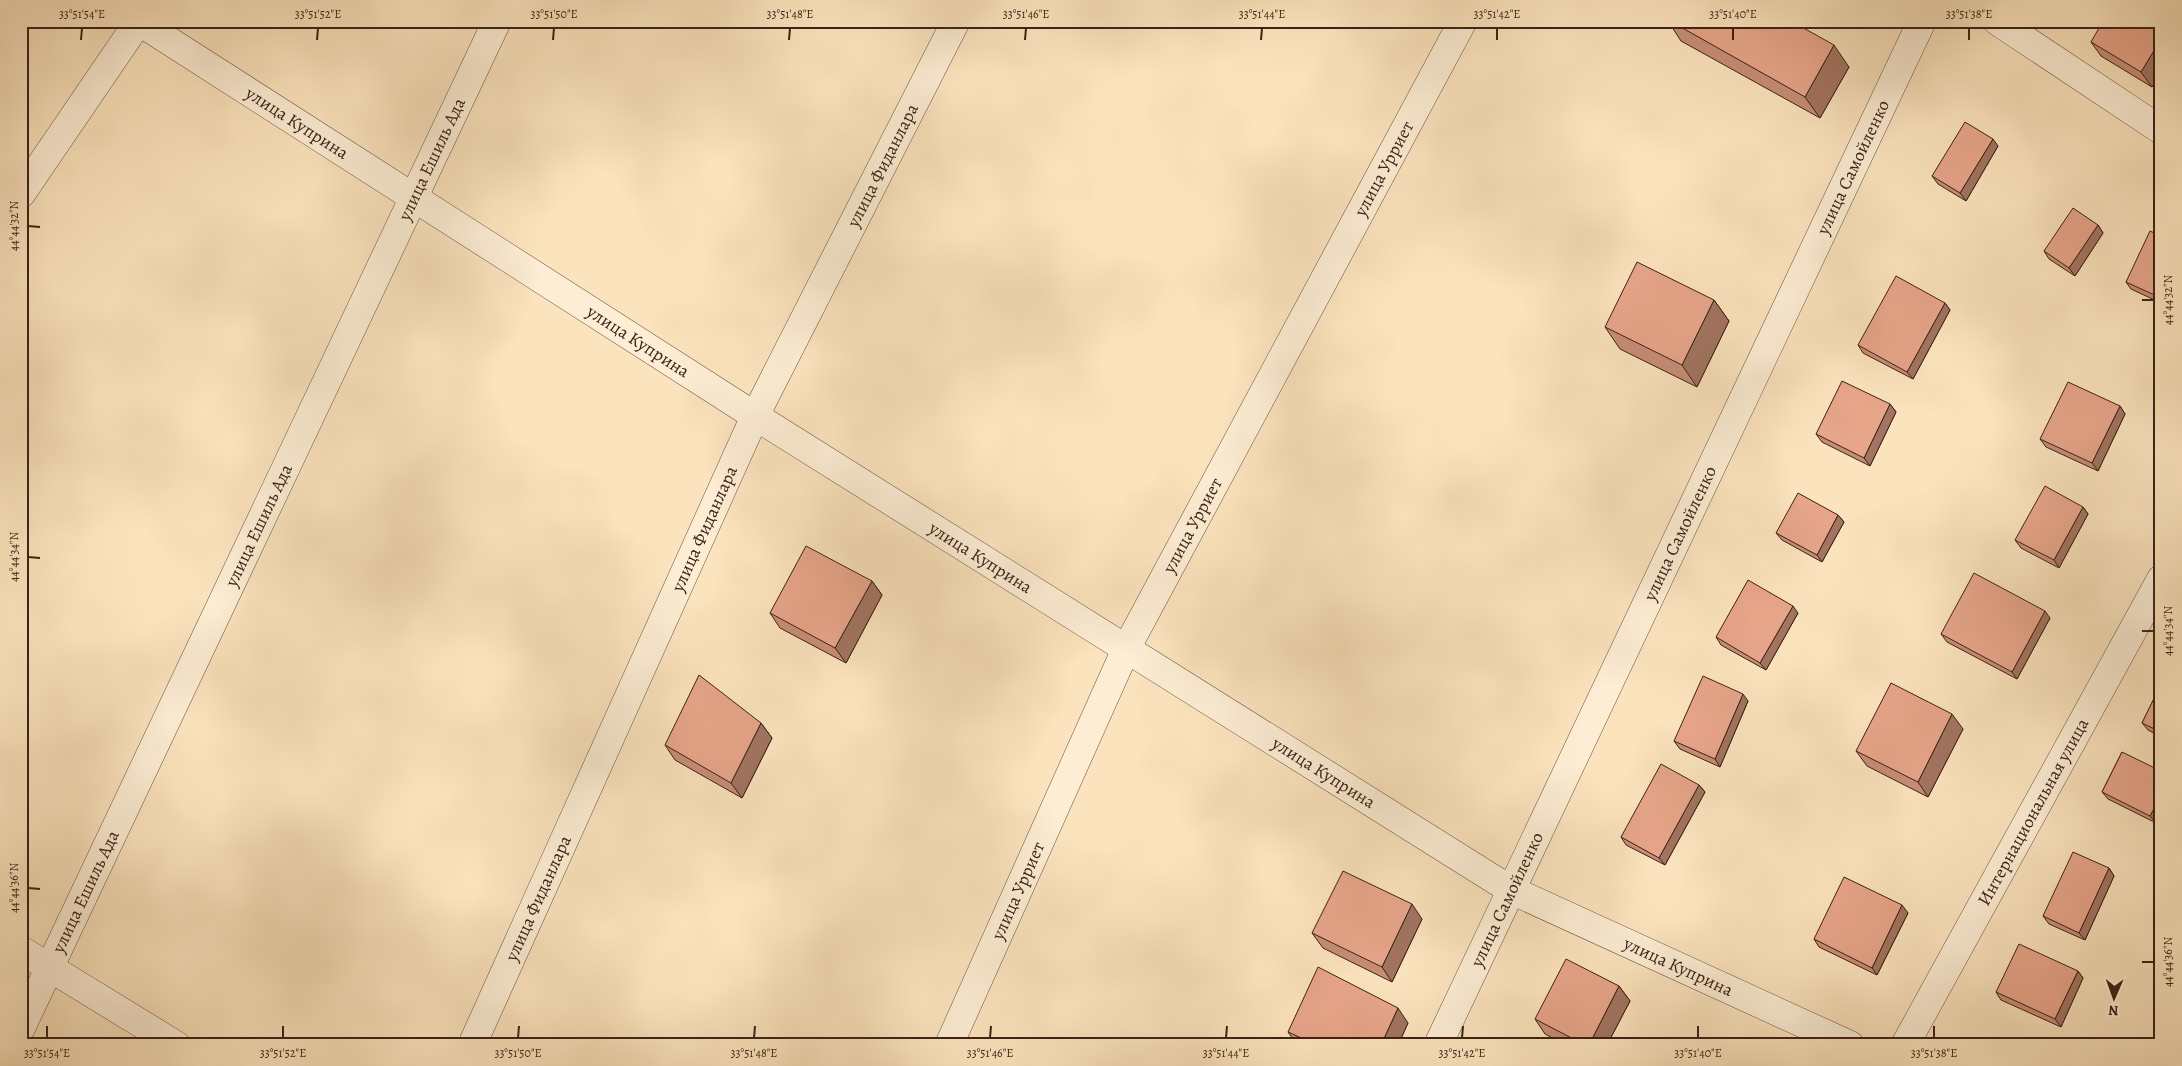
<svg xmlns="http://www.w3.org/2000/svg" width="2182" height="1066" viewBox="0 0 2182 1066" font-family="Alegreya,serif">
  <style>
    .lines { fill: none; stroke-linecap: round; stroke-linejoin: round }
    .minor-casing { stroke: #6c5240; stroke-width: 29 }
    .tertiary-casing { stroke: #6c5240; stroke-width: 29 }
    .minor { stroke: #fcedd4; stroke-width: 28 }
    .tertiary { stroke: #fcedd4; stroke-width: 28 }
    .wall { fill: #c78e77; stroke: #3c2116 }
    .shaded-wall { fill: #a27461; stroke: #3c2116 }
    .building { fill: #e7a58a; stroke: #3c2116 }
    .ticks { fill: none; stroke: #3c2116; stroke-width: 2 }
    .labels { text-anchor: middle; stroke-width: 4; stroke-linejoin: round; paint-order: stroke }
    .street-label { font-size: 18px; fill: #3c2116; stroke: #fcedd4 }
    .neatline { fill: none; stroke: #3c2116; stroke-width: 2 }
    .ticks-label { font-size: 12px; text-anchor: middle; fill: #3c2116 }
  </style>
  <rect width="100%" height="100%" fill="#fbe3bd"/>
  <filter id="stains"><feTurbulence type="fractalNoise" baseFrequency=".004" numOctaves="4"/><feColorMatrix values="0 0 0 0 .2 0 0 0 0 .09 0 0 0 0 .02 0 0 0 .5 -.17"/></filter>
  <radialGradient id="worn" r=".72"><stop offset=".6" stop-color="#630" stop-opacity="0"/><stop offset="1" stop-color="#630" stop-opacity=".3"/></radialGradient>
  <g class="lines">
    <g class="minor-casing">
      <g id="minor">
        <path id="s1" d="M138 21 755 416 1511 890 1850 1045"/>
        <polyline points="21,194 139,21"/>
        <polyline points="21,950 176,1045"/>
        <path id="s2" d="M21 1028 497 21"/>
        <path id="s3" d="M472 1045 755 416 956 21"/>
        <path id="s4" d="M949 1045 1126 649 1463 21"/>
        <path id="s5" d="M1438 1045 1922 21"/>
        <path id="s6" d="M1905 1045 2161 579"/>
      </g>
    </g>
    <g class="tertiary-casing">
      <polyline id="tertiary" points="1997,21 2161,130"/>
    </g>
    <use href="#minor" class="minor"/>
    <use href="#tertiary" class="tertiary"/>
  </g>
  <g class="wall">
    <polygon points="1668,21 1670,21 1849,67 1820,118 1681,41"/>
    <polygon points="2161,21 2161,72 2152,87 2101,56 2091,42"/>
    <polygon points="1998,146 1966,201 1938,184 1932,176"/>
    <polygon points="2098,225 2103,233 2075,276 2049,259 2044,251"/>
    <polygon points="2161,236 2161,303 2131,289 2126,282"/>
    <polygon points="1714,300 1729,321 1697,387 1620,349 1605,327"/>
    <polygon points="1945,303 1950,310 1913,379 1863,353 1858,345"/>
    <polygon points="1890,404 1896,412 1870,466 1822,442 1816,434"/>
    <polygon points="2120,406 2125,414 2098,471 2046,447 2040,439"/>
    <polygon points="2083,507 2088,514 2059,568 2021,548 2015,540"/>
    <polygon points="1838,515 1844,522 1822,562 1782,540 1776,533"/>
    <polygon points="872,581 882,595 846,663 780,628 770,613"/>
    <polygon points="1798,613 1766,670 1721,645 1716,637"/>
    <polygon points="2050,618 2017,679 1947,642 1941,634"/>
    <polygon points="2161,684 2161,737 2148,730 2142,723"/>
    <polygon points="1748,701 1720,767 1680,749 1674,741"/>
    <polygon points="761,723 772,738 742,798 675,760 665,745"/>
    <polygon points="1963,729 1928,797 1867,766 1856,751"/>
    <polygon points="2122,752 2156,823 2108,799 2102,792"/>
    <polygon points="1699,785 1705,792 1665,865 1626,845 1621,837"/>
    <polygon points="2109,868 2114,876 2085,940 2049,924 2043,916"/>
    <polygon points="1908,913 1877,975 1819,947 1814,939"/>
    <polygon points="1422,919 1392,982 1323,948 1312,933"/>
    <polygon points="2078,971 2083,978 2061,1027 2001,1000 1996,992"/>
    <polygon points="1619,986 1630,1001 1607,1045 1566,1045 1545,1034 1535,1019"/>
    <polygon points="1408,1023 1398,1045 1297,1045 1288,1032"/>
  </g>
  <g class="shaded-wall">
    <polygon points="2161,39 2161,72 2152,87 2141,72"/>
    <polygon points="1834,45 1849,67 1820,118 1805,97"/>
    <polygon points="1993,139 1998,146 1966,201 1960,193"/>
    <polygon points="2098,225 2103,233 2075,276 2069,268"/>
    <polygon points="1714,300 1729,321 1697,387 1682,365"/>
    <polygon points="1945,303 1950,310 1913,379 1907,372"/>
    <polygon points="1890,404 1896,412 1870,466 1864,458"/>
    <polygon points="2120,406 2125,414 2098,471 2092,463"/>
    <polygon points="2083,507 2088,514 2059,568 2054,560"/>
    <polygon points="1838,515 1844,522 1822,562 1817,555"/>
    <polygon points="872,581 882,595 846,663 835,648"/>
    <polygon points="1793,606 1798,613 1766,670 1760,663"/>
    <polygon points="2045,611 2050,618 2017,679 2012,672"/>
    <polygon points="1743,694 1748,701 1720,767 1715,759"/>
    <polygon points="1952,714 1963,729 1928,797 1918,782"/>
    <polygon points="761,723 772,738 742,798 731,783"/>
    <polygon points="1699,785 1705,792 1665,865 1659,858"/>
    <polygon points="2161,796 2161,814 2156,823 2150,816"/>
    <polygon points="2109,868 2114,876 2085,940 2079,933"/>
    <polygon points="1412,904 1422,919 1392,982 1382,967"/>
    <polygon points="1902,905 1908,913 1877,975 1872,968"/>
    <polygon points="2078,971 2083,978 2061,1027 2055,1019"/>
    <polygon points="1619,986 1630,1001 1607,1045 1589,1045"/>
    <polygon points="1398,1008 1408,1023 1398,1045 1381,1045"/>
  </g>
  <g class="building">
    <polygon points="1670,21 1791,21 1834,45 1805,97"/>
    <polygon points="2103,21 2161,21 2161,39 2141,72 2091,42"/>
    <polygon points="1965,122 1993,139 1960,193 1932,176"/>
    <polygon points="2073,208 2098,225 2069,268 2044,251"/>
    <polygon points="2150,231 2161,236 2161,298 2126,282"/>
    <polygon points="1637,262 1714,300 1682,365 1605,327"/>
    <polygon points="1896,276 1945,303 1907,372 1858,345"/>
    <polygon points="1842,381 1890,404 1864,458 1816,434"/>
    <polygon points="2068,382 2120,406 2092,463 2040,439"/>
    <polygon points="2045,486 2083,507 2054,560 2015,540"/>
    <polygon points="1798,493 1838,515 1817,555 1776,533"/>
    <polygon points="806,546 872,581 835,648 770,613"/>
    <polygon points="1974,573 2045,611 2012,672 1941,634"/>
    <polygon points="1748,580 1793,606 1760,663 1716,637"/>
    <polygon points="699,675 761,723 731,783 665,745"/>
    <polygon points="1703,676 1743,694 1715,759 1674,741"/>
    <polygon points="1891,683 1952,714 1918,782 1856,751"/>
    <polygon points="2161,684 2161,732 2142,723"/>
    <polygon points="2122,752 2161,771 2161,796 2150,816 2102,792"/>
    <polygon points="1661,764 1699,785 1659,858 1621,837"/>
    <polygon points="2073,852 2109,868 2079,933 2043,916"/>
    <polygon points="1343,871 1412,904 1382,967 1312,933"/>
    <polygon points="1844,877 1902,905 1872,968 1814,939"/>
    <polygon points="2019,944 2078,971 2055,1019 1996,992"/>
    <polygon points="1566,959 1619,986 1589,1045 1585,1045 1535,1019"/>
    <polygon points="1318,967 1398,1008 1381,1045 1317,1045 1288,1032"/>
  </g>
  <path class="ticks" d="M81 40 82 28M317 40 318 28M553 40 554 28M789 40 790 28M1025 40 1026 28M1261 40 1262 28M1497 40V28M1733 40V28M1969 40V28M28 226 40 227M2142 300H2154M28 557 40 558M2142 631H2154M28 888 40 889M2142 962H2154M47 1038V1026M283 1038V1026M518 1038 519 1026M754 1038 755 1026M990 1038 991 1026M1226 1038 1227 1026M1462 1038 1463 1026M1698 1038V1026M1934 1038V1026"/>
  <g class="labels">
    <g class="street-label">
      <text dy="6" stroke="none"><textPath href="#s1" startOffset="189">улица Куприна</textPath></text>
      <text dy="6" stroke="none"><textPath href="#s2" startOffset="961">улица Ешиль Ада</textPath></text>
      <text dy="6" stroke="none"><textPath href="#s3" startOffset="971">улица Фиданлара</textPath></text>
      <text dy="6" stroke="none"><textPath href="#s5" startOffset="971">улица Самойленко</textPath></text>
      <text dy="6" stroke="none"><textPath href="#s4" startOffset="979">улица Урриет</textPath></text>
      <text dy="6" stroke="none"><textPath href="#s1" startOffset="594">улица Куприна</textPath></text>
      <text dy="6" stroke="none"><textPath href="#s2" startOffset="556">улица Ешиль Ада</textPath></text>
      <text dy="6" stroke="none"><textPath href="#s4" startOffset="574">улица Урриет</textPath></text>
      <text dy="6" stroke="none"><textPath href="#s3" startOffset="566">улица Фиданлара</textPath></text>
      <text dy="6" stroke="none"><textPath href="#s5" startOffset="566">улица Самойленко</textPath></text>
      <text dy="6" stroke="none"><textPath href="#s1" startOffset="999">улица Куприна</textPath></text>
      <text dy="6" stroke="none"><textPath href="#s1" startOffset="1404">улица Куприна</textPath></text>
      <text dy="6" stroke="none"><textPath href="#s6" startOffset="266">Интернациональная улица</textPath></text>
      <text dy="6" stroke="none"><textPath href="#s2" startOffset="151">улица Ешиль Ада</textPath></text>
      <text dy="6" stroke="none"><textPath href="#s4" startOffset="169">улица Урриет</textPath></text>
      <text dy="6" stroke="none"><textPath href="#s3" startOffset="161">улица Фиданлара</textPath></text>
      <text dy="6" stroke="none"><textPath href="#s5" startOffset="161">улица Самойленко</textPath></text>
      <text dy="6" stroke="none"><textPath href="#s1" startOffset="1809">улица Куприна</textPath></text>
    </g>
  </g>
  <rect width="2182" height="1066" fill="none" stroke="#fbe3bd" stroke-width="55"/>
  <g transform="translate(2114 998) rotate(182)" stroke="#fcedd4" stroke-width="4" paint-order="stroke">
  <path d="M0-4L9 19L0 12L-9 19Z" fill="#3c2116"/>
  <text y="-8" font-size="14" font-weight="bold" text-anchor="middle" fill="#3c2116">N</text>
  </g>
  <rect x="28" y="28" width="2126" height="1010" class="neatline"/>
  <g class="ticks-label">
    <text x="82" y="18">33°51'54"E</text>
    <text x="318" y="18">33°51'52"E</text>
    <text x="554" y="18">33°51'50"E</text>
    <text x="790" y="18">33°51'48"E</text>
    <text x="1026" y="18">33°51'46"E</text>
    <text x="1262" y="18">33°51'44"E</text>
    <text x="1497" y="18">33°51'42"E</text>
    <text x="1733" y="18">33°51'40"E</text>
    <text x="1969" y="18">33°51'38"E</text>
    <text transform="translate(14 226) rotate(-90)" y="4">44°44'32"N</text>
    <text transform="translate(2168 300) rotate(-90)" y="4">44°44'32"N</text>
    <text transform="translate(14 557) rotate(-90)" y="4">44°44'34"N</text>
    <text transform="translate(2168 631) rotate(-90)" y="4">44°44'34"N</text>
    <text transform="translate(14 888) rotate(-90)" y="4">44°44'36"N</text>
    <text transform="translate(2168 962) rotate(-90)" y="4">44°44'36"N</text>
    <text x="47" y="1057">33°51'54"E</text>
    <text x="283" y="1057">33°51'52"E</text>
    <text x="518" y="1057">33°51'50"E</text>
    <text x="754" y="1057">33°51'48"E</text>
    <text x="990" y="1057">33°51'46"E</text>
    <text x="1226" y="1057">33°51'44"E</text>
    <text x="1462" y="1057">33°51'42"E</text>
    <text x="1698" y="1057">33°51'40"E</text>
    <text x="1934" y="1057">33°51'38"E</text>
  </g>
  <rect width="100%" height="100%" filter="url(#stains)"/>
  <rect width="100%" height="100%" fill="url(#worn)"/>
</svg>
